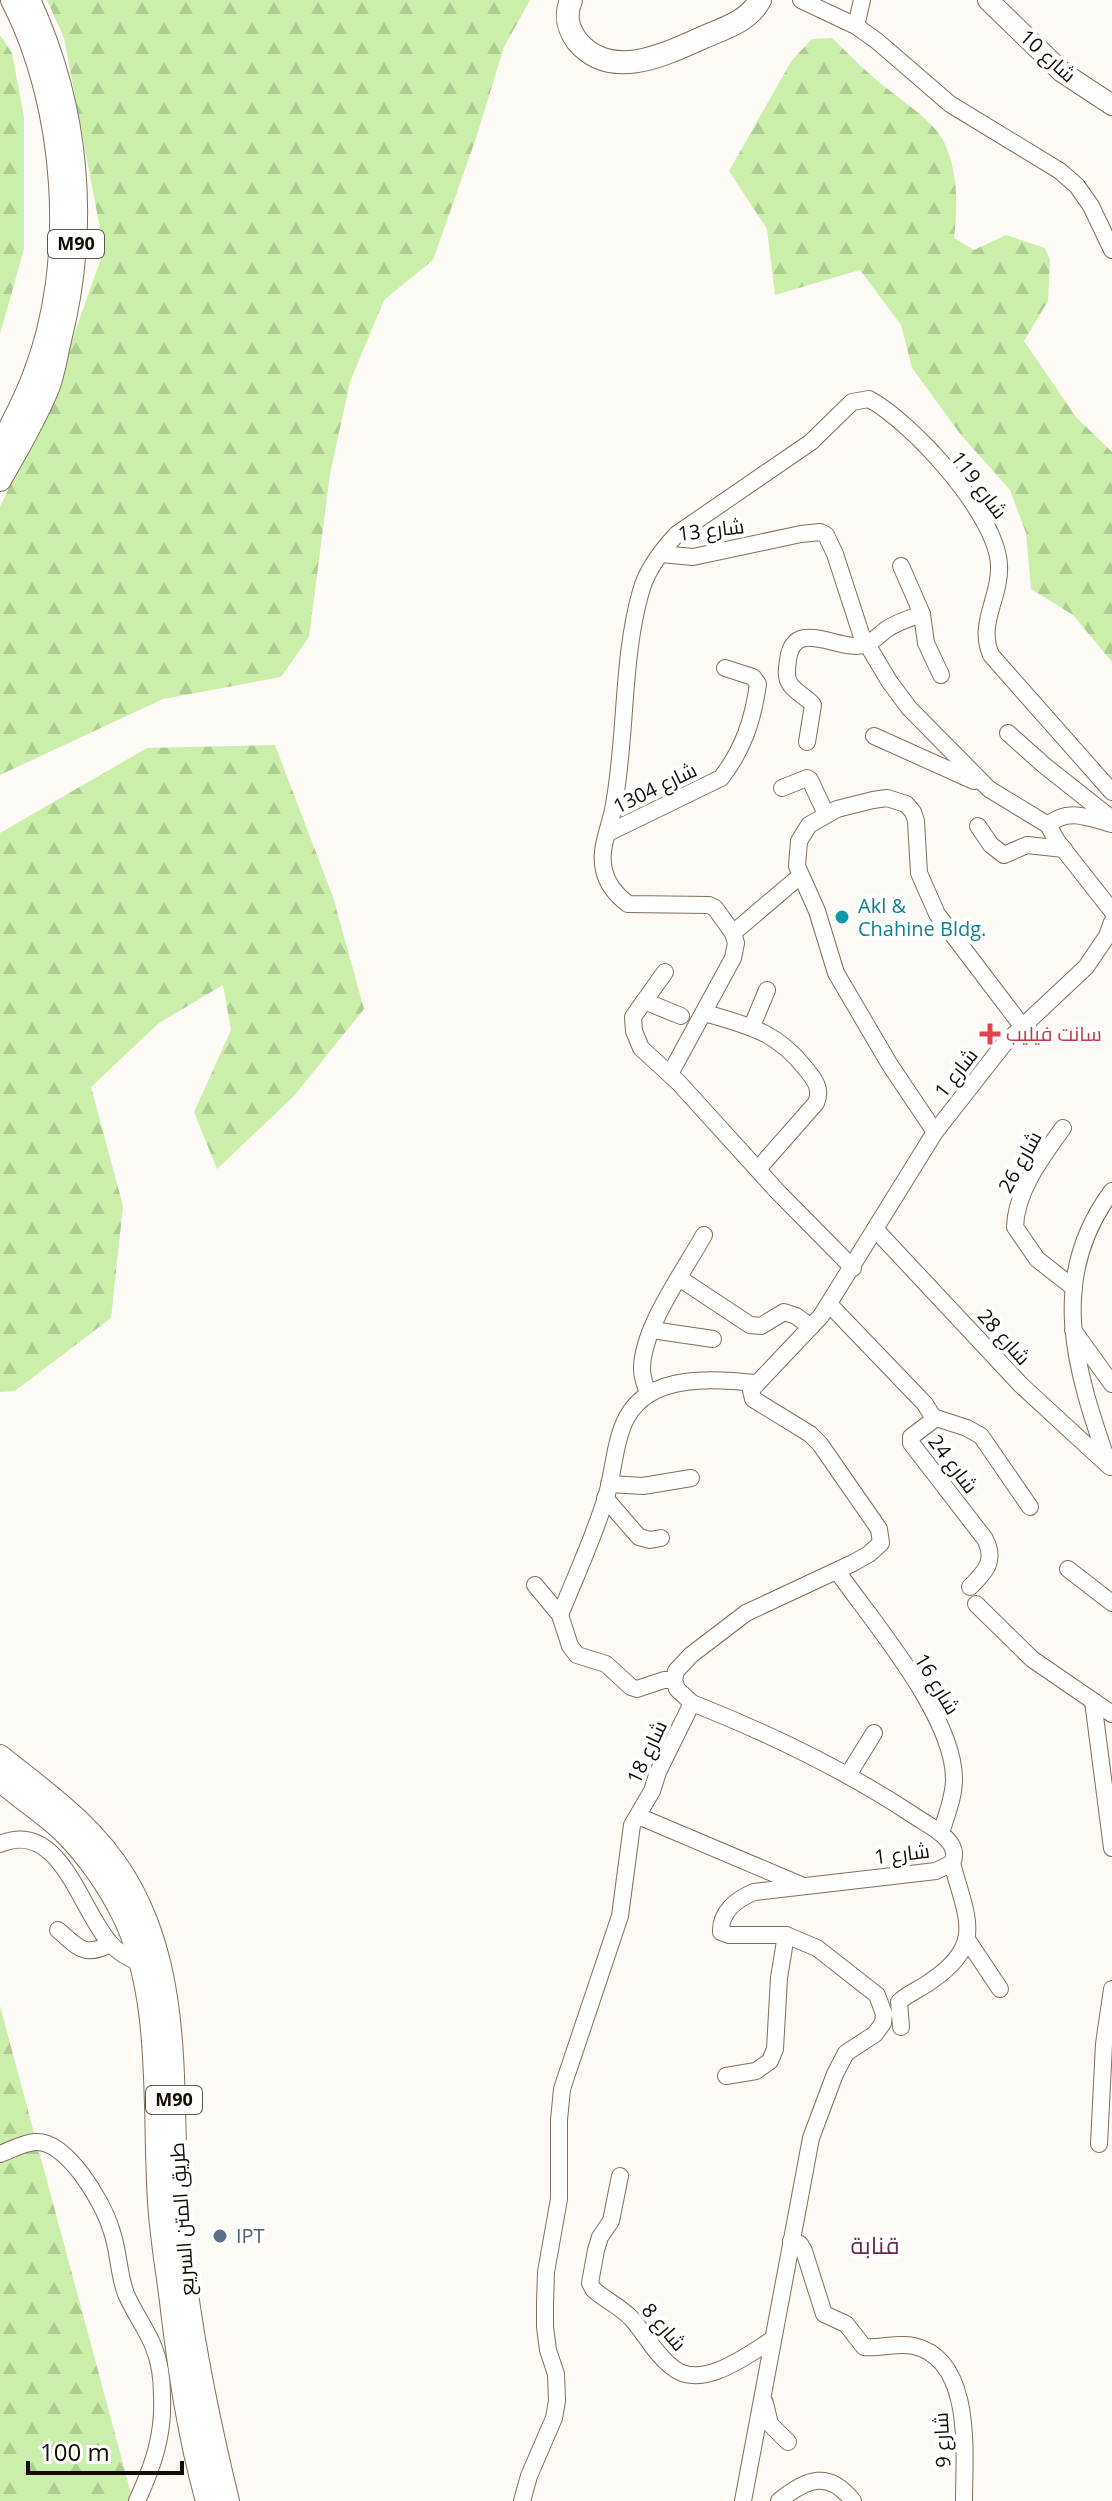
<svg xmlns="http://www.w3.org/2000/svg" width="1112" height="2501" viewBox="0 0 1112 2501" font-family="'Open Sans',Cairo,sans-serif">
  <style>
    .forest { fill: url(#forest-firs) }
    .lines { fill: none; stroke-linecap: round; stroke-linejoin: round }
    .minor-casing { stroke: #826e57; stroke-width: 18 }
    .major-casing { stroke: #826e57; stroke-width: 22 }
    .highway-casing { stroke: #826e57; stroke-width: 24 }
    .minor { stroke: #fff; stroke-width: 16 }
    .major { stroke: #fff; stroke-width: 20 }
    .highway { stroke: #fff; stroke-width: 22 }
    .culture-dot { fill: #0f9aa8; stroke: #fff; stroke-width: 3 }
    .health-dot { fill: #e0444e; stroke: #fff; stroke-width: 3 }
    .service-dot { fill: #5c6f8a; stroke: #fff; stroke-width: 3 }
    .labels { text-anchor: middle; stroke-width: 8; stroke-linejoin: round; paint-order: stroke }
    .shield { fill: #fff; stroke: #5a554f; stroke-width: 2 }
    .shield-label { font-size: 18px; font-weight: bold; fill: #130c04 }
    .street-label { font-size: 20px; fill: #130c04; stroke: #fff }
    .culture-label { font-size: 20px; fill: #0d838f; stroke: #fff; text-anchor: start }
    .health-label { font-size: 20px; fill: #be3a42; stroke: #fff; text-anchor: start }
    .service-label { font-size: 20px; fill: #4e5e75; stroke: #fff; text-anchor: start }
    .quarter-label { font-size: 24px; fill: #6c2b4a; stroke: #fff }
  </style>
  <defs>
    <pattern id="forest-firs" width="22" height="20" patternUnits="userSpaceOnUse" patternTransform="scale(2)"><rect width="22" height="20" fill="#cbefab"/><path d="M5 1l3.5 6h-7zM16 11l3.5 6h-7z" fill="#adcc92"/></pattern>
  </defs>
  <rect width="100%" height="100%" fill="#fdf9f4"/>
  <g class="forest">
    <polygon points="47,0 530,0 504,47 476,138 433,260 384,300 350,382 330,474 309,637 281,677 163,699 0,775 0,507 53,394 104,250 64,38"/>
    <polygon points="0,35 12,53 24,117 24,249 0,334"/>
    <path d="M832 38C846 51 859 65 873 77 891 93 932 119 943 140 958 169 958 206 954 238L974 250 1006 235 1045 248 1050 260 1048 301 1024 341 1076 417 1112 452V662L1073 615 1031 589 1026 533 1010 490 961 435 912 368 901 325 860 270 775 295 767 229 729 171 792 60 812 39Z"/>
    <polygon points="275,745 333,897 364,1009 294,1096 217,1169 194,1112 231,1030 223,985 159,1023 91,1087 123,1206 111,1318 15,1391 0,1392 0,833 147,748"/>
    <polygon points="0,2006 133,2501 0,2501"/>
  </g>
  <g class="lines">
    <g class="minor-casing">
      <g id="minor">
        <polyline points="801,0 856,26 877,41 950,104 1060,171 1077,186 1091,206 1112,250"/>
        <polyline points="856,26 862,0"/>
        <polyline points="661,554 693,557 801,534 820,532 826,535 835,554 861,634 889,681 909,708 989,789 1048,825"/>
        <polyline points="901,566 922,614 926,643 941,675"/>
        <polyline points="1008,733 1045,766 1112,819"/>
        <polyline points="874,736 974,781"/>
        <path d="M807 742 813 705C807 697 796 693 790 684 785 677 787 668 788 660 794 614 842 655 867 644 874 641 881 633 887 629 897 622 910 618 922 614"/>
        <polyline points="782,788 807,778 810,780 826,814"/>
        <path d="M1112 824C1089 818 1068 807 1048 825L1057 841 1112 911"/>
        <polyline points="978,826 991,845 1004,855 1027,845 1064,849"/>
        <path d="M608 833 721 778C743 750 753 720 758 684L753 677 725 668"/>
        <polyline points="733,933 800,876"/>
        <polyline points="665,972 633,1017 634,1031 641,1048 679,1083 777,1191 853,1268"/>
        <polyline points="644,1001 681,1016"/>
        <path d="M705 1013C749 1026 776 1031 806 1069 815 1080 822 1089 816 1103L758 1169"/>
        <polyline points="752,1026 767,990"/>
        <path d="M670 1074 733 958 736 943 733 933 715 908 709 905 628 904C616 895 607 884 604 870 599 850 609 829 613 810 627 738 621 661 641 591 647 569 662 550 677 534L811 442 852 402 869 399C912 422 997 515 999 565 1001 597 977 623 991 655L1112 792"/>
        <path d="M1063 1128C1042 1157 1016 1191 1015 1227L1037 1259 1074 1288"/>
        <polyline points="935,1132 890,1065 836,973 817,911 797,866 799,841 809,825 837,809 873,800 887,798 906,804 913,812 916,821 919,873 937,914 1022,1026"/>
        <polyline points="875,1229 1021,1385 1110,1467"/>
        <polyline points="679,1278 750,1325 761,1326 784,1312 796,1316 811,1327"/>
        <path d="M829 1304 925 1404 933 1417 932 1421 911 1437V1443L985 1539C996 1561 986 1571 970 1587"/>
        <polyline points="652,1330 713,1339"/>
        <polyline points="1073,1330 1112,1384"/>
        <path d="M648 1393C645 1385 642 1378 642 1369 642 1328 684 1271 704 1235"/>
        <polyline points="933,1417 967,1428 981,1436 1030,1507"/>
        <path d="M1108 1463C1076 1371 1046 1279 1112 1191"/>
        <polyline points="609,1484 643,1486 691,1478"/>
        <polyline points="605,1498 639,1537 650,1540 661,1538"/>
        <polyline points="1068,1569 1112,1603"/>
        <path d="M837 1571C873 1622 954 1716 954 1779 954 1798 946 1816 941 1833"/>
        <polyline points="535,1585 560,1615 570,1646 577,1655 606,1664 631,1687 637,1689 664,1680 674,1680"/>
        <polyline points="976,1604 1032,1659 1112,1714"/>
        <path d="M560 1615C576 1575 595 1535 607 1494 614 1469 615 1439 627 1417 651 1373 714 1379 756 1383"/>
        <polyline points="1093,1701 1112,1848"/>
        <polyline points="848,1775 874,1733"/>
        <polyline points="638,1816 801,1885"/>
        <path d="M0 1844C60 1818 80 1910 110 1943 118 1953 130 1958 141 1964"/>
        <path d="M58 1930C78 1947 84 1958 110 1944"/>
        <polyline points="968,1941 1000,1989"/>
        <path d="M901 2027 899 2002C908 1993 921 1989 931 1981 986 1944 966 1917 952 1863"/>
        <polyline points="726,2076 756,2071 770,2061 775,2049 779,1978 786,1935"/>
        <polyline points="1099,2144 1104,2044 1112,1989"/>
        <path d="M0 2154C11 2150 23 2143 35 2142 66 2139 103 2202 111 2229 119 2250 118 2273 126 2294 134 2313 147 2329 154 2348 160 2363 162 2380 162 2396 164 2435 153 2466 137 2501"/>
        <path d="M620 2176 611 2221 600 2237 596 2250 590 2283 593 2289C605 2300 621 2307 632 2319 646 2335 655 2354 672 2367 701 2392 749 2354 773 2339"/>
        <path d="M791 2241 800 2244 804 2251 824 2314 846 2324 864 2347C881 2349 897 2342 914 2346 974 2360 964 2455 964 2501"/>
        <polyline points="765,2403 770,2424 788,2442"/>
        <polyline points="522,2501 529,2476 554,2418 557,2401 556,2374 548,2350 545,2327 545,2303 546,2272 559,2199 559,2120 562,2089 620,1916 632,1825 652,1791 658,1772 692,1703"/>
        <path d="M743 2501 811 2138 835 2074 846 2053 875 2034 883 2023 884 2014 877 1995 817 1948 786 1935H729L721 1932C720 1912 737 1899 754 1892L936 1871 952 1863C955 1857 955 1852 952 1846 944 1832 926 1824 913 1815 845 1770 768 1733 692 1703L677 1689 674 1680 676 1671 691 1655 746 1613 853 1563 869 1554 881 1543 879 1529 820 1444 810 1434 753 1399 751 1390 821 1316 935 1132 1004 1044 1086 967 1107 936 1112 922"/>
        <path d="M779 2501C807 2478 829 2470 853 2501"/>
      </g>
    </g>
    <g class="major-casing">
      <polyline id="major" points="988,0 1062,72 1112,105"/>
    </g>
    <g class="highway-casing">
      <g id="highway">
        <path d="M571 0C565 15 567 27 577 41 611 82 666 54 704 37 725 28 749 21 760 0"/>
        <path d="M0 447C12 423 25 400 34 375 78 263 67 106 12 0"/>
        <path d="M0 480C17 450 35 420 48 388 54 373 56 356 60 340 89 225 79 108 29 0"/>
        <path d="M0 1756C46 1793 94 1826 125 1878 186 1978 169 2102 178 2215 186 2312 205 2407 228 2501"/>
        <path d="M0 1780C21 1799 46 1814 66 1834 88 1857 108 1885 122 1913 164 1994 153 2112 159 2201 161 2238 168 2274 172 2310 180 2376 189 2436 207 2501"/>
      </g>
    </g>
    <use href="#minor" class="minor"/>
    <use href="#major" class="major"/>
    <use href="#highway" class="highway"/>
  </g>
  <circle class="culture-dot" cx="842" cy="917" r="8"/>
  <path class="health-dot" d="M986 1022h8v8h8v8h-8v8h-8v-8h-8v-8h8z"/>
  <circle class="service-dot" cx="220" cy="2236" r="8"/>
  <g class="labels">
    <g class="shield">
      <rect x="48" y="230" width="56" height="28" rx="6"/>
      <rect x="146" y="2086" width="56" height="28" rx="6"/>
    </g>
    <g class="shield-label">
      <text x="76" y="250">M90</text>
      <text x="174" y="2106">M90</text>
    </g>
    <g class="street-label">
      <text transform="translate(1048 56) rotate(42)" y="7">شارع 10</text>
      <text transform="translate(979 485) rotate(53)" y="7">شارع 119</text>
      <text transform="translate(711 530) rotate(-7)" y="7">شارع 13</text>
      <text transform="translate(655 788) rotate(-26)" y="7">شارع 1304</text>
      <text transform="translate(956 1073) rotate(-52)" y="7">شارع 1</text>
      <text transform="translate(1020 1162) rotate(-61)" y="7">شارع 26</text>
      <text transform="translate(1004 1337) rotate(48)" y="7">شارع 28</text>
      <text transform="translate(953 1464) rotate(53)" y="7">شارع 24</text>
      <text transform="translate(937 1684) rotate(59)" y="7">شارع 16</text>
      <text transform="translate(647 1752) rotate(-65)" y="7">شارع 18</text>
      <text transform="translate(902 1854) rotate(-7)" y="7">شارع 1</text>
      <text transform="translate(182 2219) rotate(-94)" y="7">طريق المتن السريع</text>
      <text transform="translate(664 2327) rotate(49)" y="7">شارع 8</text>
      <text transform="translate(942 2440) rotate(-93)" y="7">شارع 9</text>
    </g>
    <g class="culture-label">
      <text x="858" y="913">Akl &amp;<tspan x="858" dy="23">Chahine Bldg.</tspan></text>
    </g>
    <g class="health-label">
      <text x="1006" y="1041">سانت فيليب</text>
    </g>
    <g class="service-label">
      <text x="236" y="2243">IPT</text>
    </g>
    <g class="quarter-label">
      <text x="875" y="2254">قنابة</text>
    </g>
  </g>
  <path d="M28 2461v12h154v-12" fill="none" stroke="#130c04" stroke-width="4"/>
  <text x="40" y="2461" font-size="24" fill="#130c04" stroke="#ffffff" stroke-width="6" paint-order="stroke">100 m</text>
</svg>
